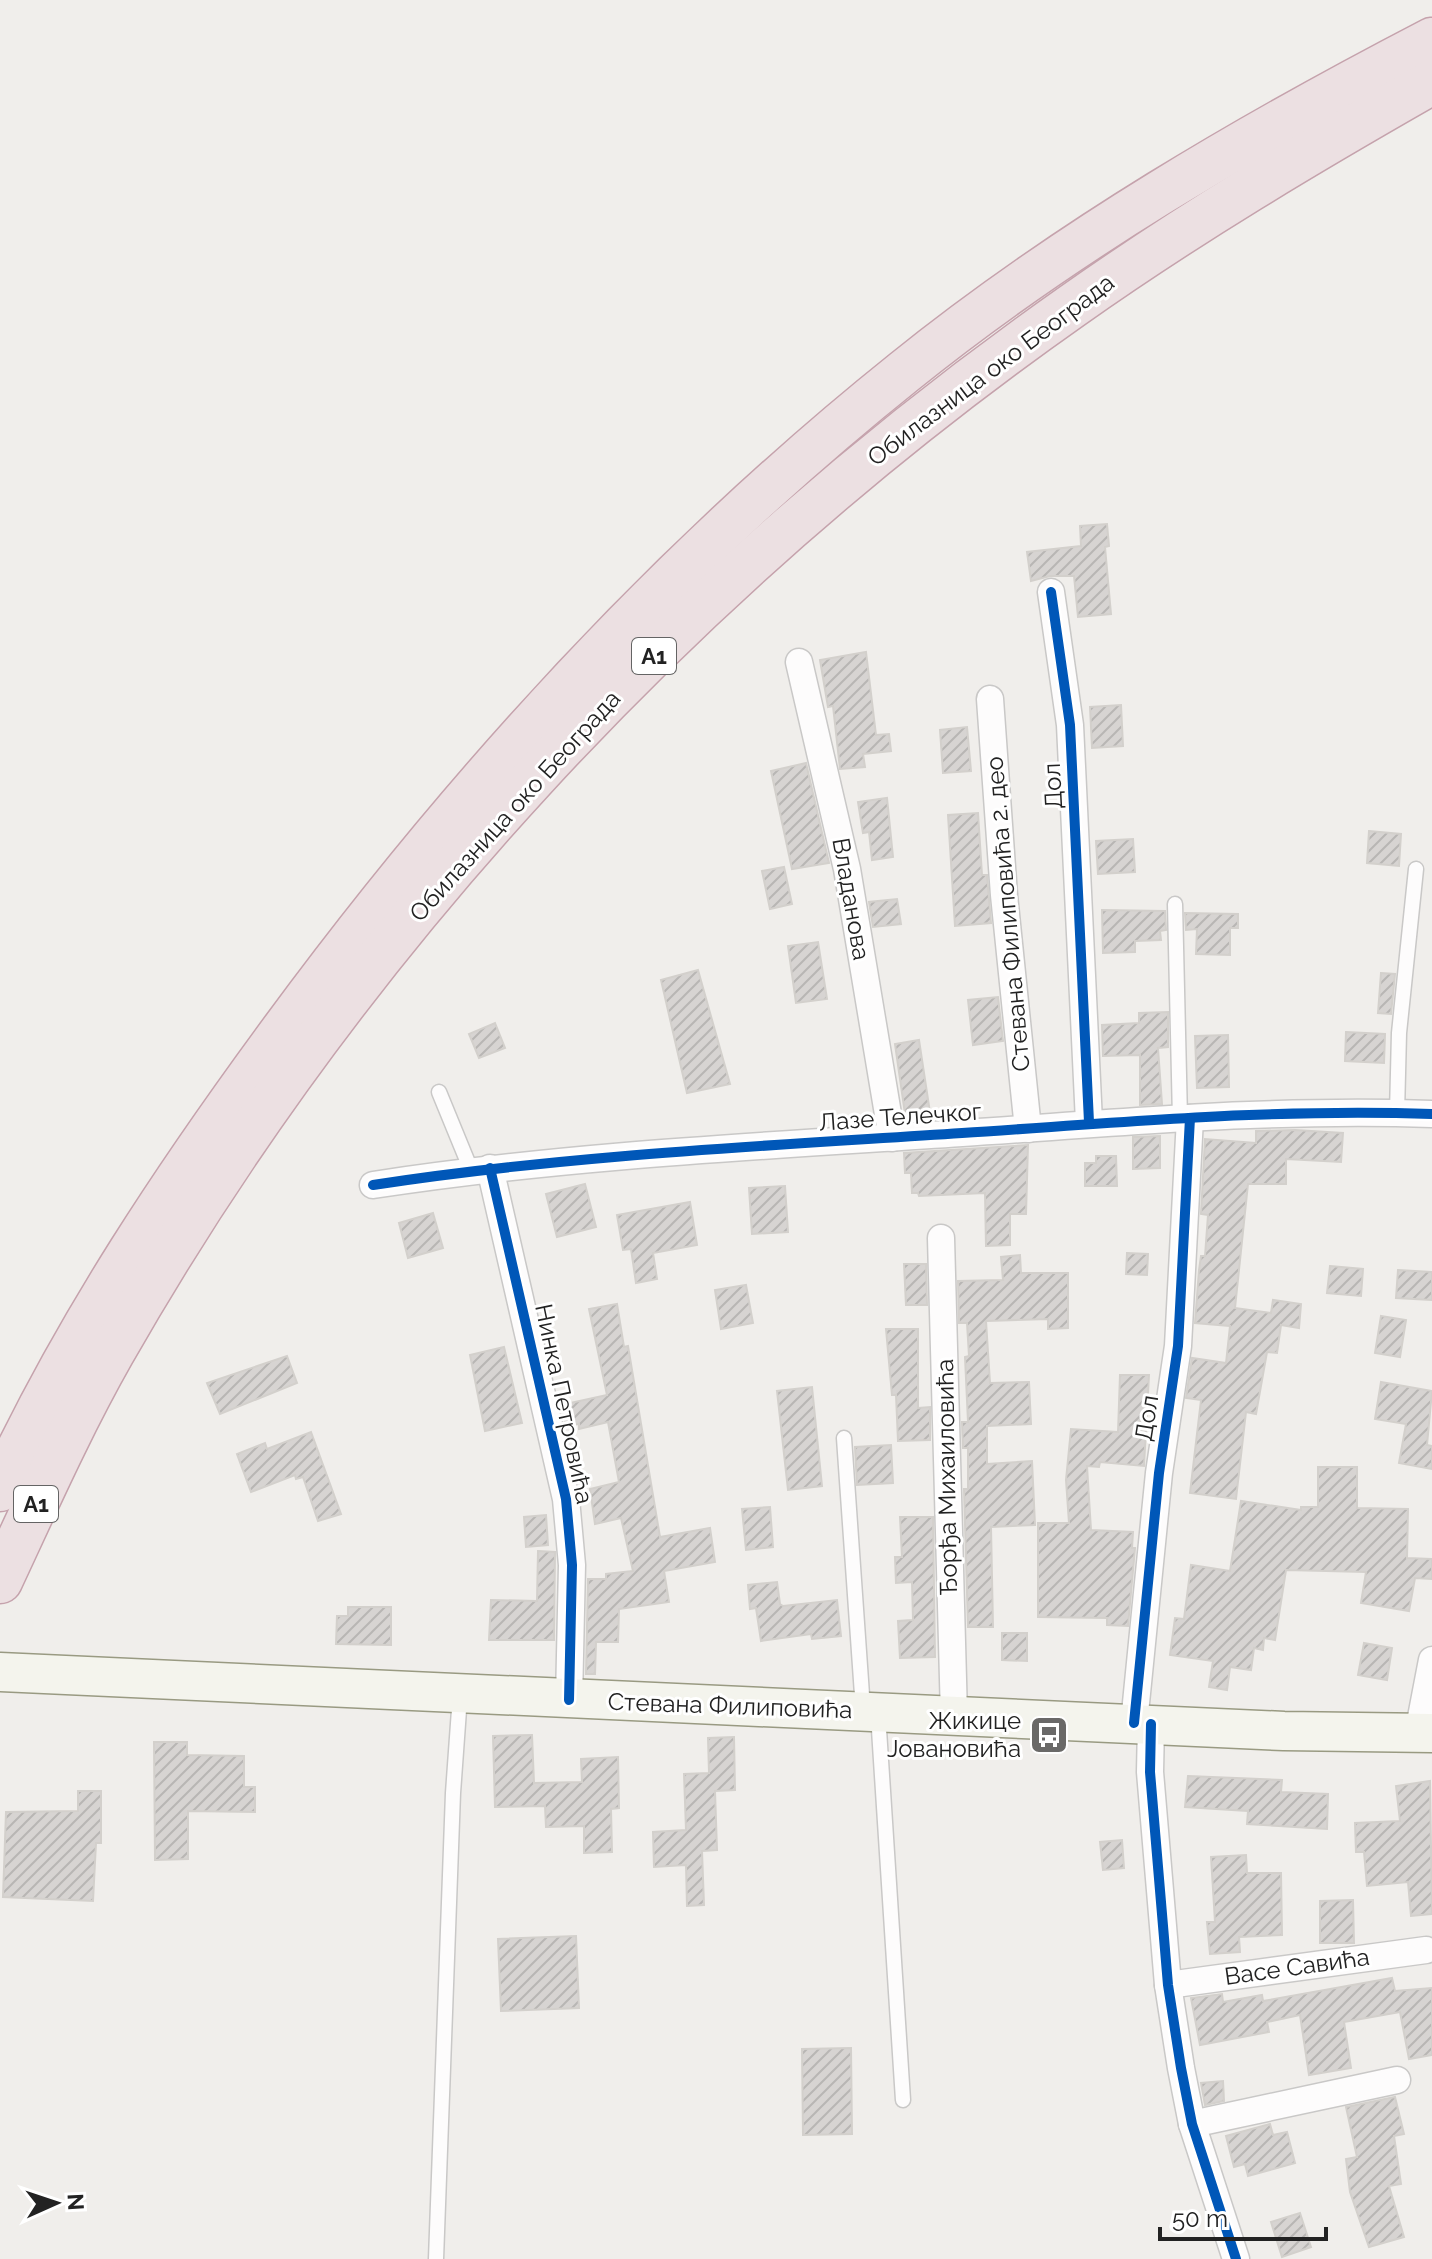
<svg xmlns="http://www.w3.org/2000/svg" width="1432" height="2259" viewBox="0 0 1432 2259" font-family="Raleway,sans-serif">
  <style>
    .building { fill: url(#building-hatch); stroke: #d3d0cc; stroke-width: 2 }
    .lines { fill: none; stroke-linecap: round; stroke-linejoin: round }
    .lane-casing { stroke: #c9c8c7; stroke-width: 17 }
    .street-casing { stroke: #c9c8c7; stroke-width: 29 }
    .secondary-casing { stroke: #999a82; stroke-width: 41 }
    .highway-casing { stroke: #c5a2ac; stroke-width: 47 }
    .lane { stroke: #fdfcfc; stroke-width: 14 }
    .street { stroke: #fdfcfc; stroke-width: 26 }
    .secondary { stroke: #f4f4ed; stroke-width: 38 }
    .highway { stroke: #ece0e2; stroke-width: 44 }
    .cycleway-casing { stroke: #fff; stroke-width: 15 }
    .cycleway { stroke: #0057b8; stroke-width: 10 }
    .labels { text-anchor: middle; stroke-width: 6; stroke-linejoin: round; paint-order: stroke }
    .shield { fill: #fff; stroke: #646464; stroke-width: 2 }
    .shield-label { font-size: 22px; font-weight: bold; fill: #222 }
    .street-label { font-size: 24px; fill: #222; stroke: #fff }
    .poi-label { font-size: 24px; fill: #222; stroke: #fff; text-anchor: end }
  </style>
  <defs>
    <pattern id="building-hatch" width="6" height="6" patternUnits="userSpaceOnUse" patternTransform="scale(2)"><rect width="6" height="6" fill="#d7d4d2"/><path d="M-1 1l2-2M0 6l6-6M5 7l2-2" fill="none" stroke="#b8b6b4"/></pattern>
  </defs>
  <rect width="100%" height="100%" fill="#f0eeeb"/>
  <g class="building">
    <polygon points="1107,524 1109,546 1105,547 1111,614 1078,617 1074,576 1050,576 1031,581 1027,552 1081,546 1080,526"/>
    <polygon points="866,652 876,735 889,734 891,751 863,754 865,767 840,769 833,706 828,707 820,660"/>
    <polygon points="1121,705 1123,746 1092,748 1090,707"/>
    <polygon points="967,727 971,771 943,773 940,730"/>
    <polygon points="806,763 829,863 792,869 771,771"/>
    <polygon points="887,798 893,857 872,860 869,832 863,833 858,802"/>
    <polygon points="978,813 982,875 987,875 991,923 955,926 948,815"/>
    <polygon points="1369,831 1401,834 1399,866 1367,863"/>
    <polygon points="1133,839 1135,872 1098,874 1096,841"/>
    <polygon points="784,867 792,904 770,909 762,871"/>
    <polygon points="897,899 901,924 873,927 869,902"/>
    <polygon points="1102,910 1165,911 1166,930 1160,931 1161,940 1135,941 1135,952 1103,953"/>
    <polygon points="1185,913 1238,914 1238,928 1230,928 1230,955 1196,954 1197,929 1186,930"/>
    <polygon points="818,942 827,999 796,1003 788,946"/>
    <polygon points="698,970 730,1084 687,1093 661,980"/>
    <polygon points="1381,973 1395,974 1391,1014 1378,1013"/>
    <polygon points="998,997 1003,1041 973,1045 968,1000"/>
    <polygon points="1168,1012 1168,1047 1158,1048 1162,1104 1140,1105 1140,1055 1103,1056 1102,1025 1139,1023 1139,1013"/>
    <polygon points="495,1023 505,1048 479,1058 469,1034"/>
    <polygon points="1346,1032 1385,1034 1384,1063 1345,1061"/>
    <polygon points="1228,1035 1229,1087 1197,1088 1195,1036"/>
    <polygon points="919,1040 931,1119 906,1121 895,1044"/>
    <polygon points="1295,1130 1343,1133 1341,1162 1286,1159 1286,1184 1248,1184 1235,1308 1271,1313 1273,1300 1301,1304 1299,1328 1281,1325 1277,1353 1267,1352 1256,1414 1246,1412 1236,1499 1190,1493 1201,1400 1186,1398 1192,1358 1226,1363 1230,1326 1195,1323 1199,1270 1201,1256 1205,1256 1208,1215 1201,1214 1205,1139 1256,1143 1256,1131"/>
    <polygon points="1160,1136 1160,1168 1133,1169 1133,1137"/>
    <polygon points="1028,1145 1026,1214 1010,1214 1010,1245 986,1246 985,1193 919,1196 918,1193 912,1193 911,1173 905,1173 904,1153"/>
    <polygon points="1096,1156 1116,1156 1117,1186 1085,1186 1085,1163 1096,1163"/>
    <polygon points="585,1184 596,1227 557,1237 546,1194"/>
    <polygon points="785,1186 788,1232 752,1234 749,1188"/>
    <polygon points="690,1202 697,1245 653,1253 657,1279 636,1283 631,1249 623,1250 617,1215"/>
    <polygon points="433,1213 443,1248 408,1258 399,1223"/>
    <polygon points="1127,1253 1148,1254 1147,1275 1126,1274"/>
    <polygon points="1020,1255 1021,1273 1068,1273 1068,1328 1048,1329 1048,1319 986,1321 990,1383 1029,1382 1031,1424 987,1426 987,1464 1032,1461 1035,1525 991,1527 993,1627 968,1627 964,1489 968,1489 968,1448 963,1448 962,1422 968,1422 965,1357 969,1356 967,1323 959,1323 958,1281 1003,1280 1001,1257"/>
    <polygon points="904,1264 926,1264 927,1305 906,1305"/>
    <polygon points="1330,1266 1363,1269 1361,1296 1327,1293"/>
    <polygon points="1398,1270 1432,1272 1432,1300 1396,1298"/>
    <polygon points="746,1285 753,1323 721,1329 715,1290"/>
    <polygon points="617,1304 624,1347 628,1346 660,1537 710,1528 715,1562 664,1571 669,1602 619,1609 618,1642 596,1642 595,1674 586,1674 588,1579 606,1579 606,1574 633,1571 621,1518 595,1524 590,1489 619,1482 608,1422 579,1429 579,1424 566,1425 561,1405 607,1395 589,1309"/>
    <polygon points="1381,1316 1406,1320 1400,1357 1375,1353"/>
    <polygon points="886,1329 918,1329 918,1408 930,1407 930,1440 898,1441 896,1395 892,1395"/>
    <polygon points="504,1347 522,1423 485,1431 470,1355"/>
    <polygon points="287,1356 297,1383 220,1414 207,1383"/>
    <polygon points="1120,1375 1149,1375 1144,1466 1100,1462 1099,1467 1087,1466 1091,1530 1133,1532 1132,1548 1135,1548 1128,1626 1107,1625 1107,1618 1038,1617 1038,1523 1069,1523 1066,1480 1071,1429 1118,1432"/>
    <polygon points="1381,1382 1432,1391 1427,1445 1432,1446 1432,1469 1399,1463 1406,1424 1375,1419"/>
    <polygon points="812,1387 822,1486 788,1490 777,1391"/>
    <polygon points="311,1432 341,1514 318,1521 303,1477 296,1479 295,1475 251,1492 237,1454 265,1443 267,1449"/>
    <polygon points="891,1445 893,1483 857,1485 855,1447"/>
    <polygon points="1318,1467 1357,1467 1357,1508 1408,1509 1407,1558 1432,1559 1432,1579 1415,1578 1409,1611 1361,1603 1366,1572 1286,1570 1275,1640 1264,1638 1263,1650 1254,1648 1251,1670 1230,1667 1227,1690 1209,1687 1213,1661 1170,1655 1175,1618 1184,1619 1191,1565 1230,1571 1241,1501 1301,1510 1301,1507 1318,1507"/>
    <polygon points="770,1507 773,1547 746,1550 742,1509"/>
    <polygon points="546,1515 548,1545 526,1547 524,1517"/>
    <polygon points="900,1517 933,1517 935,1657 900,1658 898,1621 913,1620 912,1582 896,1583 895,1557 902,1557"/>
    <polygon points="538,1551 555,1552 554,1640 489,1640 491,1600 537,1601"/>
    <polygon points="777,1582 780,1604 783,1606 837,1600 841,1636 812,1639 811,1634 761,1641 756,1608 750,1609 748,1585"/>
    <polygon points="348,1607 391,1607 391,1645 336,1644 337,1616 348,1616"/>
    <polygon points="1002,1633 1027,1633 1027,1661 1002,1660"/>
    <polygon points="1364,1643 1392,1648 1387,1680 1358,1675"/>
    <polygon points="532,1735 534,1783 582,1782 581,1759 618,1757 619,1808 611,1809 612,1852 584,1853 584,1826 546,1827 545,1806 495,1807 493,1736"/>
    <polygon points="734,1737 735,1790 715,1791 717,1850 702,1851 704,1905 687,1906 686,1865 654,1867 653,1832 686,1830 684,1774 709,1773 708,1738"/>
    <polygon points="154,1742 187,1742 187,1755 244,1756 244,1787 255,1787 255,1812 188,1811 188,1859 155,1860"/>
    <polygon points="1188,1776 1282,1780 1281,1792 1328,1794 1327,1829 1247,1824 1248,1811 1185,1807"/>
    <polygon points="1430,1781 1432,1914 1411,1916 1408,1882 1367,1886 1364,1852 1356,1852 1355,1823 1400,1821 1396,1786"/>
    <polygon points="78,1791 101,1791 101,1843 96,1843 93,1901 3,1897 6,1812 78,1811"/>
    <polygon points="1122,1840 1124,1868 1103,1870 1100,1842"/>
    <polygon points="1246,1855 1247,1873 1281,1873 1282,1935 1239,1937 1240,1952 1210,1954 1207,1922 1215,1922 1211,1857"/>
    <polygon points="1353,1900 1354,1943 1320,1943 1320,1901"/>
    <polygon points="576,1936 579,2008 501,2011 498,1939"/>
    <polygon points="1392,1978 1395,1991 1432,1988 1432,2055 1409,2059 1400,2012 1344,2022 1351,2068 1309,2075 1300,2015 1267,2022 1269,2032 1200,2045 1191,1998 1222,1994 1223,2002 1262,1995 1263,2001"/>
    <polygon points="851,2048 852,2134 803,2135 802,2049"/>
    <polygon points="1223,2081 1224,2101 1205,2105 1201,2083"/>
    <polygon points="1395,2097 1404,2134 1394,2136 1401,2184 1389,2186 1404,2237 1369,2247 1350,2192 1346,2159 1357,2157 1346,2107"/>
    <polygon points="1270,2124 1273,2135 1287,2132 1295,2163 1248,2176 1245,2164 1234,2167 1226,2136"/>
    <polygon points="1300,2213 1311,2247 1282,2257 1271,2222"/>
  </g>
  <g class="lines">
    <g class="lane-casing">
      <g id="lane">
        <polyline points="1175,904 1180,1119"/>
        <polyline points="439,1092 471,1170"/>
        <polyline points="1397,1113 1399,1033 1416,869"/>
        <polyline points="844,1438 863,1709"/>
        <polyline points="878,1714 903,2100"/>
        <polyline points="436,2259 453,1793 460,1696"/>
      </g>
    </g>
    <g class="street-casing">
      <g id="street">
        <polyline points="1051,592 1070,725 1089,1122"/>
        <polyline points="799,662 847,869 892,1138"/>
        <polyline points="990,699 1004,895 1028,1129"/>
        <polyline points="490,1168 566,1499 572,1565 569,1700"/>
        <path d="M373 1185C568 1155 765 1146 962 1133 1118 1123 1275 1108 1432 1114"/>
        <polyline points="941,1238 954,1716"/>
        <polyline points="1134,1723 1159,1473 1178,1346 1190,1118"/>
        <polyline points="1151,1724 1150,1772 1168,1985 1181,2068 1192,2124 1236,2259"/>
        <polyline points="1418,1733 1432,1660"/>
        <polyline points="1168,1985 1426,1950"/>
        <polyline points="1192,2124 1397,2080"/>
      </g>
    </g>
    <g class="secondary-casing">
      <polyline id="secondary" points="0,1672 1284,1731 1432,1733"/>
    </g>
    <g class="highway-casing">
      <g id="highway">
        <path d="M0 1489C76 1325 177 1174 284 1029 463 786 668 561 904 372 1065 242 1249 135 1432 40"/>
        <path d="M0 1581C36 1504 70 1427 112 1353 347 940 684 579 1072 306 1188 224 1309 152 1432 82"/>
      </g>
    </g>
    <use href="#lane" class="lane"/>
    <use href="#street" class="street"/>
    <use href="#secondary" class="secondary"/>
    <use href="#highway" class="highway"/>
    <g class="cycleway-casing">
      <g id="cycleway">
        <polyline points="1051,592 1070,725 1089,1122"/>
        <polyline points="490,1168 566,1499 572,1565 569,1700"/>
        <path d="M373 1185C568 1155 765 1146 962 1133 1118 1123 1275 1108 1432 1114"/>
        <polyline points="1134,1723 1159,1473 1178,1346 1190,1118"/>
        <polyline points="1151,1724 1150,1772 1168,1985 1181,2068 1192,2124 1236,2259"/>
      </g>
    </g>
    <use href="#cycleway" class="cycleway"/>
  </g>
  <defs>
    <g id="bus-square" transform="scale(2)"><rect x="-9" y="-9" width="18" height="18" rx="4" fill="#6a6968" stroke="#fff"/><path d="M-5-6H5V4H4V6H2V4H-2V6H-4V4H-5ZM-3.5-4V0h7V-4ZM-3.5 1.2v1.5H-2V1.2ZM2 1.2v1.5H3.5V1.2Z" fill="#fff"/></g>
  </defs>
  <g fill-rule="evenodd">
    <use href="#bus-square" x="1049" y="1735"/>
  </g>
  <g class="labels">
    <g class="shield">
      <rect x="632" y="638" width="44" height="36" rx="6"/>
      <rect x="14" y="1486" width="44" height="36" rx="6"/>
    </g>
    <g class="shield-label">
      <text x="654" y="664">A1</text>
      <text x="36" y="1512">A1</text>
    </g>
    <g class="street-label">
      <text transform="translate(991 370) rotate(-37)" y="8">Обилазница око Београда</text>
      <text transform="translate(1053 786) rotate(-93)" y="8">Дол</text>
      <text transform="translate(515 806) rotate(-48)" y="8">Обилазница око Београда</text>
      <text transform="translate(851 899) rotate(80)" y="8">Владанова</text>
      <text transform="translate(1008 914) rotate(-95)" y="8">Стевана Филиповића 2. део</text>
      <text transform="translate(900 1117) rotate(-4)" y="8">Лазе Телечког</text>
      <text transform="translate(564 1404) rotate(78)" y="8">Нинка Петровића</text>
      <text transform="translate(1147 1418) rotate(-81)" y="8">Дол</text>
      <text transform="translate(947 1477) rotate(-91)" y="8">Ђорђа Михаиловића</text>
      <text transform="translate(730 1706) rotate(2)" y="8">Стевана Филиповића</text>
      <text transform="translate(1297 1967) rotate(-8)" y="8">Васе Савића</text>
    </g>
    <g class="poi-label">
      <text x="1021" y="1729">Жикице<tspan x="1021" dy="28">Јовановића</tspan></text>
    </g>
  </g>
  <g transform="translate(56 2203) rotate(87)" stroke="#ffffff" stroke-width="6" paint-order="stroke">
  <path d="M0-6L14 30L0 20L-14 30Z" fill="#222222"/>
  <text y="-12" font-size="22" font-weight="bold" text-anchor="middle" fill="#222222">N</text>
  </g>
  <path d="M1160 2227v12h166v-12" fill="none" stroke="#222222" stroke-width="4"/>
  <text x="1172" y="2227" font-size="24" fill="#222222" stroke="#ffffff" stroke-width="6" paint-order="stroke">50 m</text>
</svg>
